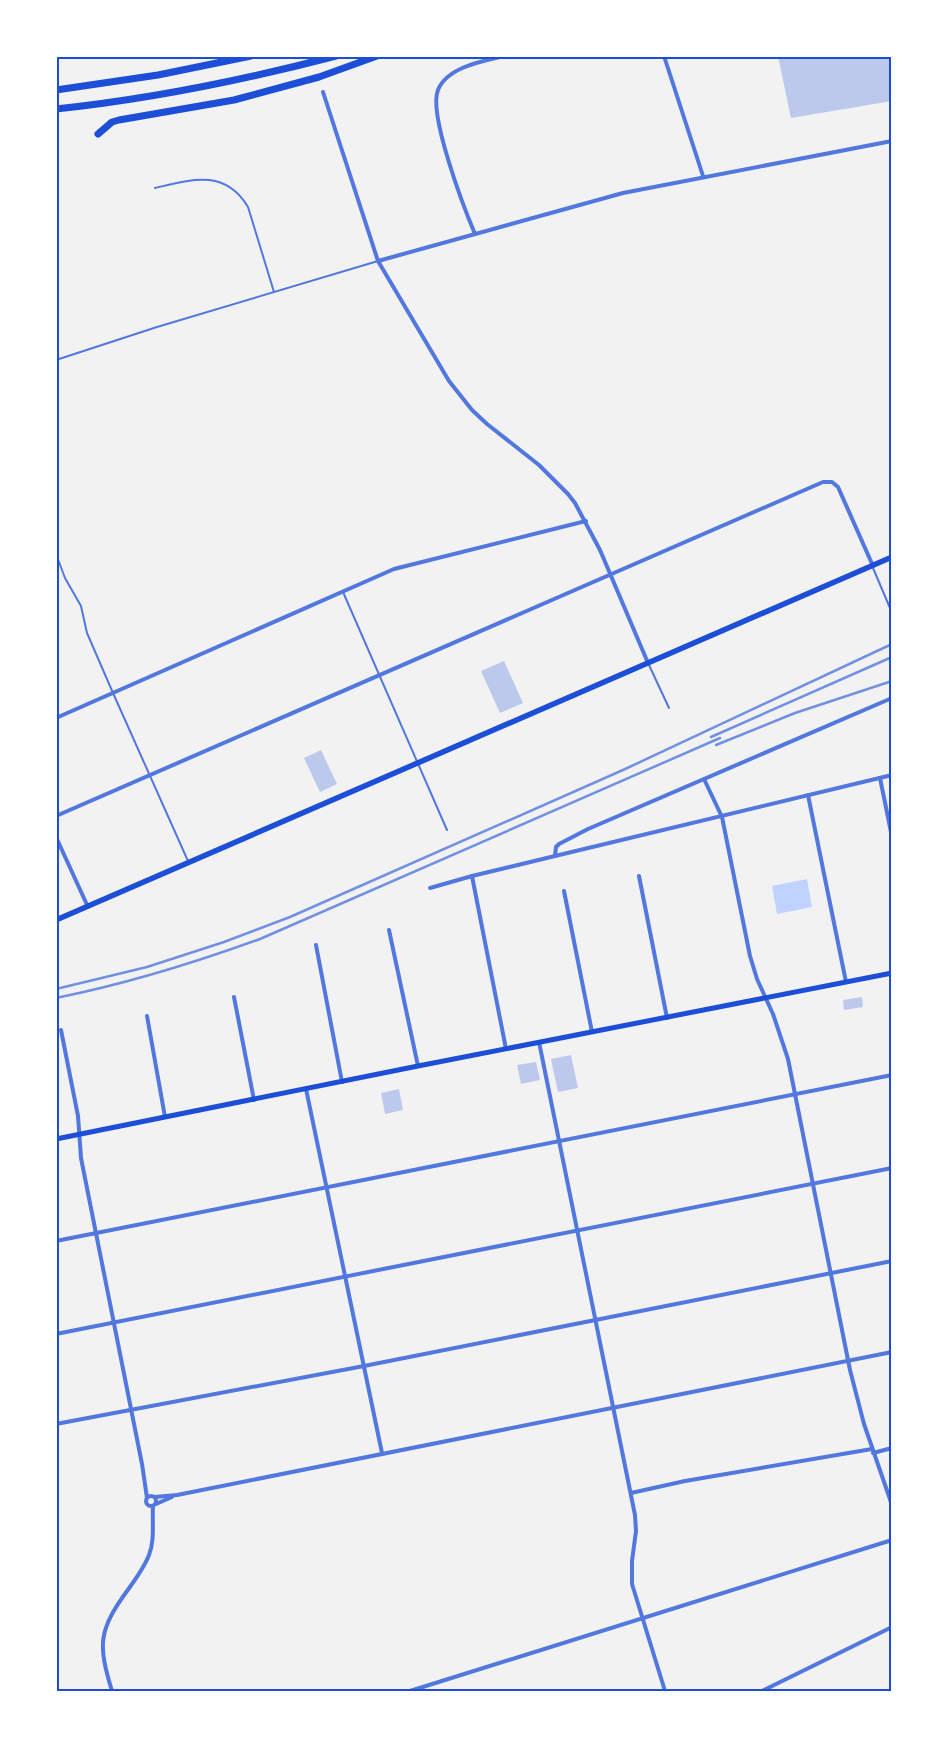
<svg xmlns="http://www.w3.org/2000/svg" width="948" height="1747" viewBox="0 0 948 1747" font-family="Jost,sans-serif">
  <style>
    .water { fill: #bfd3fe }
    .building { fill: #bdc9ec }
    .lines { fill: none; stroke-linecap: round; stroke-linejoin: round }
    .service { stroke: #5277de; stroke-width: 2 }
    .minor { stroke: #5277de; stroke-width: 4 }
    .secondary { stroke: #1d4ed8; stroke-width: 5 }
    .primary { stroke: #1d4ed8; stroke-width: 5.5 }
    .motorway { stroke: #1d4ed8; stroke-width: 7 }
    .rail { stroke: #7290e2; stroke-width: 2.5 }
    .neatline { fill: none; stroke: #1d4ed8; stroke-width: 2 }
  </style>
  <rect width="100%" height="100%" fill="#f2f2f2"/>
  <polygon class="water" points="807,879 812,907 777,914 772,886"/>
  <g class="building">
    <polygon points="778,56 892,56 892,101 791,118"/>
    <polygon points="504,661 523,703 500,713 481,671"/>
    <polygon points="321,750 337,784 320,792 304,758"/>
    <polygon points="862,997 863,1007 844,1010 843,1000"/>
    <polygon points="571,1055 578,1088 558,1092 551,1059"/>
    <polygon points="536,1062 540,1080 521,1084 517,1065"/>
    <polygon points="399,1089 403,1110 385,1114 381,1093"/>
  </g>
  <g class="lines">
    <g class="service">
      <path d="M155 188C193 179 225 169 248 207L274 292"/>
      <polyline points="56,360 157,327 378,261"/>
      <polyline points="56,554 65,578 81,606 87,633 113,693 188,861"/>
      <polyline points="873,568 890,608"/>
      <polyline points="343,592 447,830"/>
      <polyline points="649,665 669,708"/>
    </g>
    <g class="minor">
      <polyline points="664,56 703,176"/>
      <polyline points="323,92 378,261 449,381 472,410 487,424 539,465 568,494 575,503 600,550 648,663"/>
      <path d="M475 234C464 208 428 114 438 90 447 67 483 61 504 56"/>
      <polyline points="378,261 623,193 892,141"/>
      <polyline points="56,718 394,569 586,521"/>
      <polyline points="880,778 892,837"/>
      <polyline points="704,779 722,817 750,956 757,979 773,1014 788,1059 850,1370 864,1424 892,1505"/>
      <polyline points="808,795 846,982"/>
      <polyline points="56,816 823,482 832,482 838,487 873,566"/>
      <polyline points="56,837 88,907"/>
      <polyline points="555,856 892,775"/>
      <polyline points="472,876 506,1049"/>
      <polyline points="639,876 667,1018"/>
      <polyline points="430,888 472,876 555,856 556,847 559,844 588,829 892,698"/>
      <polyline points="564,891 592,1032"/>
      <polyline points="389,930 418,1066"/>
      <polyline points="316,945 342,1082"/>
      <polyline points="234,997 254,1100"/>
      <polyline points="147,1016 165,1117"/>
      <polyline points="61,1030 78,1116 81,1158 142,1464 147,1498"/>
      <polyline points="539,1042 635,1515 636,1531 632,1561 632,1584 665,1691"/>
      <polyline points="306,1089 382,1453"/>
      <polyline points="56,1241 892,1075"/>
      <polyline points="56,1334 892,1168"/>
      <polyline points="56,1424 364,1366 892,1261"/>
      <polyline points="873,1453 892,1448"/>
      <polyline points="631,1493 685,1481 872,1449"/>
      <circle cx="151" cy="1501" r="5"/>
      <polyline points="155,1497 177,1495 892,1352"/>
      <polyline points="156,1504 172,1497"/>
      <path d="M112 1691C98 1645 98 1631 127 1591 135 1580 144 1568 149 1555 155 1540 152 1523 153 1506"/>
      <polyline points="410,1691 892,1540"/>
      <polyline points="762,1691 892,1627"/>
    </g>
    <polyline class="secondary" points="56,1139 418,1066 892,973"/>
    <polyline class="primary" points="56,920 892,557"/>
    <g class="motorway">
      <polyline points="56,90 158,75 251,56"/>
      <path d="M56 109C151 99 244 80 336 56"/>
      <polyline points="98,134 112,122 119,120 234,100 319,77 377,56"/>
    </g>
    <g class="rail">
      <polyline points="711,737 892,657"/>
      <polyline points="716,745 795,713 892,681"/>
      <polyline points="56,989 147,967 224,942 290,917 623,770 892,644"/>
      <path d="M56 998C126 984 194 963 260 939L720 738"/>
    </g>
  </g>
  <rect width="948" height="1747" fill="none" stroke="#ffffff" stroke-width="115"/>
  <rect x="58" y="58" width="832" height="1632" class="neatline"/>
</svg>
